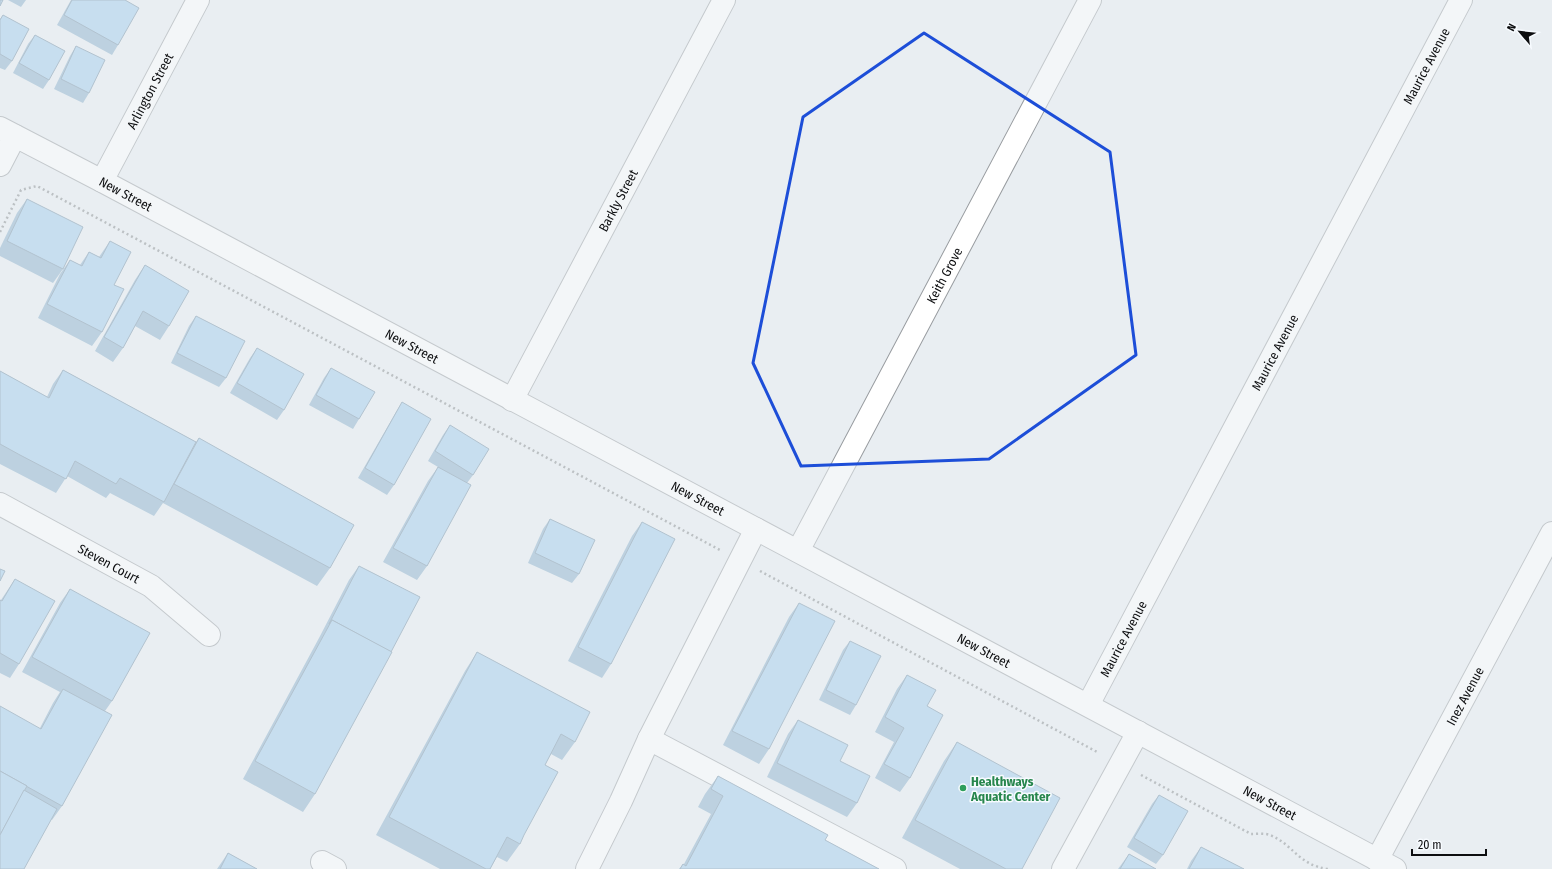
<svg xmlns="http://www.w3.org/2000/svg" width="1552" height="869" viewBox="0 0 1552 869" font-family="'Fira Sans Condensed',sans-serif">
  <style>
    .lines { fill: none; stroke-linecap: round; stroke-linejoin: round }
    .minor-casing { stroke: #989ca0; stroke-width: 24 }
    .path { stroke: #86898c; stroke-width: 2.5; stroke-dasharray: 2 3; stroke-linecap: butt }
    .minor { stroke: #fff; stroke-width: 22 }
    .wall { fill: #88adc9 }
    .building { fill: #9ec9ea; stroke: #6f8da4 }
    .marked { fill: none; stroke: #1d4ed8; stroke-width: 3; stroke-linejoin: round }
    .leisure-dot { fill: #2e9e5b; stroke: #f7fbff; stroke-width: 1.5 }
    .labels { text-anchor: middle; stroke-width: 3; stroke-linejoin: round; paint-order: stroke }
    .street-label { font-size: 13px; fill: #0d0e10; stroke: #f7fbff }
    .leisure-label { font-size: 13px; font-weight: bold; fill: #27864d; stroke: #f7fbff; text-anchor: start }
  </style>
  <rect width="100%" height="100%" fill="#e9eef2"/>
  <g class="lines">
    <g class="minor-casing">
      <g id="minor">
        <path id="s1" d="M0 128 102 181 1395 869"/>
        <polyline points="0,165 15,136"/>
        <path id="s2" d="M102 181 198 0"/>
        <path id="s3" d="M512 400 724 0"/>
        <path id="s4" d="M0 504 151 586 209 635"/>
        <path id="s5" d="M798 551 1090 0"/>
        <path id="s6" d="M1088 705 1461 0"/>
        <polyline points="649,739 895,869"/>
        <path id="s7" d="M1377 860 1552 533"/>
        <polyline points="322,862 335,869"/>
        <polyline points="587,869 621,801 649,739 756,529"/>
        <polyline points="1063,869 1138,732"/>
      </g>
    </g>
    <g class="path">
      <polyline points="0,232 21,190 37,186 720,550"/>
      <polyline points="760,571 1099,753"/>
      <path d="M1141 775 1251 834C1257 834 1265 833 1270 835 1294 845 1298 865 1328 869"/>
    </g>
    <use href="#minor" class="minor"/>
  </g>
  <g class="wall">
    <polygon points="8,0 26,0 21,7"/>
    <polygon points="71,0 125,0 118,45 112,55 57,25"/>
    <polygon points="3,15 12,61 5,70 0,68 0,19"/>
    <polygon points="35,35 49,80 43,89 13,73 28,44"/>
    <polygon points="76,46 89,93 83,103 54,89 70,56"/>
    <polygon points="27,199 63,269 53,283 0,256 0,248 17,213"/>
    <polygon points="110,241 114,285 102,332 92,346 38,318 60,274 70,260 80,265 89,252 99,257"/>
    <polygon points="145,265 169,326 160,340 135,326 123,348 113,362 95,351 135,280"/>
    <polygon points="196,316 226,378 219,387 171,363 189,326"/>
    <polygon points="257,348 284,410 277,420 230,393 250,358"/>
    <polygon points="331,368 359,419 353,429 309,405 324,378"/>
    <polygon points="63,370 196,442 199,438 330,568 317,586 163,503 154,516 110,493 106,498 67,476 56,493 0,464 0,371 47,397 53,384"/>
    <polygon points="402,402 394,485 387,495 358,478 396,412"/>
    <polygon points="450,425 473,475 467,483 427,566 417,580 383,562 428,481 438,467 428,461 443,435"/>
    <polygon points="550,519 579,574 572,583 528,563 543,529"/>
    <polygon points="642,522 611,664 602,678 568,661 632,536"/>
    <polygon points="359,566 315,794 303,812 243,779 319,638 349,580"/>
    <polygon points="15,579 19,664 10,678 0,673 0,600 1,600"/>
    <polygon points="70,589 112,701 105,711 62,806 52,820 51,819 0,869 40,728 53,703 60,692 22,672 60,603"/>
    <polygon points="799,603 769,749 759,764 723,745 789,617"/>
    <polygon points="850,641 856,705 850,715 819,700 843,650"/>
    <polygon points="477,652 575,742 562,760 551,754 545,765 520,844 507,862 497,857 490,869 440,869 376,835 465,671"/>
    <polygon points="907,675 927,706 910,778 900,792 875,778 894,742 875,732 897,689"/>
    <polygon points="798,720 840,761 857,803 847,817 767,777 788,734"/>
    <polygon points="957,742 1022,869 960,869 902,838 944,761"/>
    <polygon points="718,776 825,840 879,869 679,869 683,864 684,864 711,814 698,807 705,794"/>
    <polygon points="1159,795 1163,855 1156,864 1127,847 1152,804"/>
    <polygon points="1201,847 1244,869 1187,869 1191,861"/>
    <polygon points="228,853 257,869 217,869"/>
    <polygon points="1129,854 1156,869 1118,869"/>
  </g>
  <g class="building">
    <polygon points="0,0 3,0 0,6"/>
    <polygon points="72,0 125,0 139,8 118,45 64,15"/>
    <polygon points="3,15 29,29 12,61 0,54 0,20"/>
    <polygon points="35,35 65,51 49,80 19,63"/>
    <polygon points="76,46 105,60 89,93 61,79"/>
    <polygon points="27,199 83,227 63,269 7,241"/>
    <polygon points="110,241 131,252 114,285 124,289 102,332 47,304 70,260 82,266 89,252 101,258"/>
    <polygon points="145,265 189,291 169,326 143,311 123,348 104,337"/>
    <polygon points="196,316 245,341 226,378 177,353"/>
    <polygon points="257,348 304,374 284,410 237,383"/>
    <polygon points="331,368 375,392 359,419 316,395"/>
    <polygon points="63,370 196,442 164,502 120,478 116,484 75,461 66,479 20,455 0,444 0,371 49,398"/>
    <polygon points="402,402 431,419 394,485 365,468"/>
    <polygon points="450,425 489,449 473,475 435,451"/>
    <polygon points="199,438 354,525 330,568 174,484"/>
    <polygon points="438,467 471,485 427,566 393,548"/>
    <polygon points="550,519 595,540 579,574 535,553"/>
    <polygon points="642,522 675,539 611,664 578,647"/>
    <polygon points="359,566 420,597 391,652 332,620 329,624"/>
    <polygon points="0,569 5,571 0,581"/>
    <polygon points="15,579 55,601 19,664 0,653 0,600 2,601"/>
    <polygon points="70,589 150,633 112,701 32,657"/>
    <polygon points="799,603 835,621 769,749 732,731"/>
    <polygon points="332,620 392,652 315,794 255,761"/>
    <polygon points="850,641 881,656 856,705 826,690"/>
    <polygon points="477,652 590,712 575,742 561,734 545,765 558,772 524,835 520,844 507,837 490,869 486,869 389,817"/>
    <polygon points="907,675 936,690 927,706 943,715 910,778 884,764 904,728 885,717"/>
    <polygon points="63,689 112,715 62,806 26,786 27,786 0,771 0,706 41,729"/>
    <polygon points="798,720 848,745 840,761 870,776 857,803 777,763"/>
    <polygon points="957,742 1060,798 1022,869 1006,869 915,820"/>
    <polygon points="0,771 27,786 0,835"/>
    <polygon points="718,776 828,835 825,840 879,869 680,869 683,864 686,866 723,796 711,789"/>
    <polygon points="24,790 57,809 24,869 0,869 0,835"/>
    <polygon points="1159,795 1188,811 1163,855 1134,838"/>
    <polygon points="1201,847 1244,869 1189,869"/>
    <polygon points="228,853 257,869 220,869"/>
    <polygon points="1129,854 1156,869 1120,869"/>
  </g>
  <path d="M0 0H1552V869H0ZM924 33 1110 152 1136 355 989 459 801 466 753 363 803 117Z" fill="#e9eef2" fill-opacity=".55" fill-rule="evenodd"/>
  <path class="marked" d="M924 33 1110 152 1136 355 989 459 801 466 753 363 803 117Z"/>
  <circle class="leisure-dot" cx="963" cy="788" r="4"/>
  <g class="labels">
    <g class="street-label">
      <text dy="5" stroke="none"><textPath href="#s6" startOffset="723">Maurice Avenue</textPath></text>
      <text dy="5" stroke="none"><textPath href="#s2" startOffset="102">Arlington Street</textPath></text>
      <text dy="5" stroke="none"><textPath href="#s1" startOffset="142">New Street</textPath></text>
      <text dy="5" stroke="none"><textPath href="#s3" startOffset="226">Barkly Street</textPath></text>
      <text dy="5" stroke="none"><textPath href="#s5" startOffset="312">Keith Grove</textPath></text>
      <text dy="5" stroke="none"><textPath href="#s1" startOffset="466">New Street</textPath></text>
      <text dy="5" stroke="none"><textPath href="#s6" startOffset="399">Maurice Avenue</textPath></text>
      <text dy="5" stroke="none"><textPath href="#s1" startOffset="790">New Street</textPath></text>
      <text dy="5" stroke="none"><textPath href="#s4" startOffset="124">Steven Court</textPath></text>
      <text dy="5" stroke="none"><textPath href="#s6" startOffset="75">Maurice Avenue</textPath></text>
      <text dy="5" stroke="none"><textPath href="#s1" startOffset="1114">New Street</textPath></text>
      <text dy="5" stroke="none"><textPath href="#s7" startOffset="186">Inez Avenue</textPath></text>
      <text dy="5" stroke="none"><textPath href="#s1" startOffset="1438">New Street</textPath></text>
    </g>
    <g class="leisure-label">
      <text x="971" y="786">Healthways<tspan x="971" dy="15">Aquatic Center</tspan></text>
    </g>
  </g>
  <g transform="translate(1520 32) rotate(298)" stroke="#f7fbff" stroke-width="3" paint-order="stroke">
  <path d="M0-3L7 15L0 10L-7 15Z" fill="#0d0e10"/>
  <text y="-6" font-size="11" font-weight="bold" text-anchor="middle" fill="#0d0e10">N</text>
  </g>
  <path d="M1412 849v6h74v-6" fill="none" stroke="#0d0e10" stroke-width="2"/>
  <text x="1418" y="849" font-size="12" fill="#0d0e10" stroke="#f7fbff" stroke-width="3" paint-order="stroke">20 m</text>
</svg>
